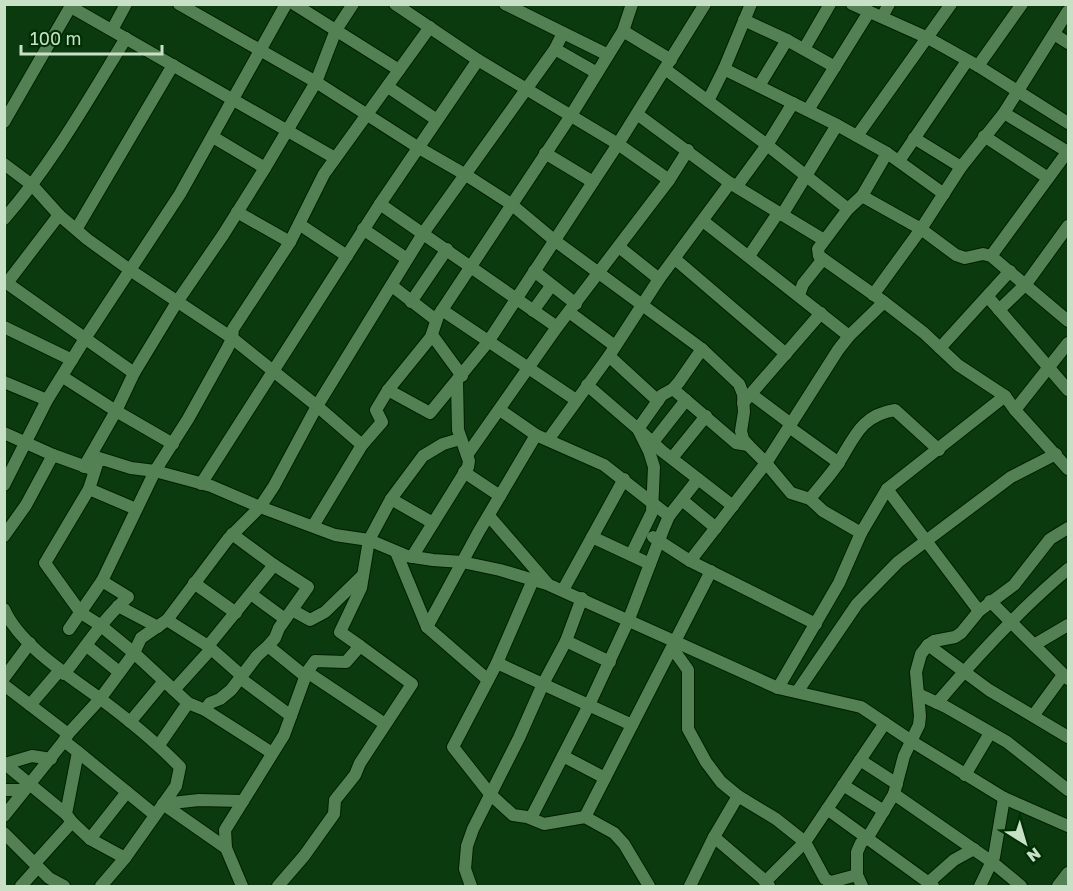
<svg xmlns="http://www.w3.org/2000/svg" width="1073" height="891" viewBox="0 0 1073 891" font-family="'Golos Text',sans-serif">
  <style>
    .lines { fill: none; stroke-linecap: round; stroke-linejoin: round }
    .minor-casing { stroke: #001f01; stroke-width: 14 }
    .minor { stroke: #538153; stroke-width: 12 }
  </style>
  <rect width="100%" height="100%" fill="#0b3a0f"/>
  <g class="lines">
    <g class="minor-casing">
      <g id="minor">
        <polyline points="179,4 316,82 419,148 466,175 511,204 554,240 702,349 739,384 743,394 744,412 741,431 743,439 748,445 766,463 791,493 810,499 823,511 861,533"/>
        <polyline points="294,4 399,70"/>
        <polyline points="395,4 478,60 618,144 669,180 688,150"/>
        <polyline points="505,4 608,55"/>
        <polyline points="852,4 928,38 978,66 1068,123"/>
        <polyline points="71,7 335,158"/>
        <polyline points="882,17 889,4"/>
        <polyline points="744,20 787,40 835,67"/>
        <polyline points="112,30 126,4"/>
        <polyline points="623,31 671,60"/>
        <polyline points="563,33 555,49 424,232 317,406 274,486 260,507 335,535 369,540 407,556 433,560 462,562 500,570 547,584 778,688 861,707 916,744 1004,798 1068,826"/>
        <polyline points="1054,34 1068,43"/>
        <polyline points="555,49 597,73"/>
        <polyline points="804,49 830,4"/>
        <polyline points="978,66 1022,4"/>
        <polyline points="665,69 767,145 848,209"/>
        <polyline points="724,69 837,125 887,153 944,194"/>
        <polyline points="759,86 787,40"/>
        <polyline points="388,87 437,120"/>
        <polyline points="708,101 724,69 751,4"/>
        <polyline points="808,110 869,12"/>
        <polyline points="1004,113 1068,152"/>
        <polyline points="637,114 730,183 824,240"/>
        <polyline points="4,122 72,4"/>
        <polyline points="857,136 951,4"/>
        <polyline points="984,136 1048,178"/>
        <polyline points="213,137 265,168"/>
        <polyline points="914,138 961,167"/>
        <polyline points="545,153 593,182"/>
        <polyline points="887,153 862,196 848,209 818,249 819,256 884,302 924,333 958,365 1005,396 1015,410 1068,469"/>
        <polyline points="899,161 967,61"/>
        <polyline points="4,164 32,185 59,215 87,239 130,270 232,338 317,406 362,445"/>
        <polyline points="737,186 767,145 793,103"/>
        <polyline points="862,196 921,229 956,255 965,258 983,254 991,256 1068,321"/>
        <polyline points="380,204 557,327"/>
        <polyline points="237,212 290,242"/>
        <polyline points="782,215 837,125"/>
        <path d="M4 219C52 164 88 100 126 38"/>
        <polyline points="703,221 849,336"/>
        <polyline points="299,224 347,256"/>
        <polyline points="77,228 173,65"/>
        <polyline points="363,229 407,259"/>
        <polyline points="619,247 659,279"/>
        <polyline points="749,256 778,213"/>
        <polyline points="991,256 1068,151"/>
        <polyline points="675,259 786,354"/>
        <polyline points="534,271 576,304"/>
        <polyline points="4,281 134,373"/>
        <polyline points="7,283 59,215"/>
        <polyline points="392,286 436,320"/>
        <polyline points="799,295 803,284 823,259"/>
        <polyline points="873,295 921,229 961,167 1004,113 1068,11"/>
        <polyline points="988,297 1068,390"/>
        <polyline points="411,302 447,249"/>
        <polyline points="442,310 576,400"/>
        <polyline points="999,310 1026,284 1068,226"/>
        <polyline points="533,311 551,286"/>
        <polyline points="569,312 615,346"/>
        <polyline points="4,327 72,360"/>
        <polyline points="431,337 432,335 462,376"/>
        <polyline points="940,348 1010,271"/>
        <polyline points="702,349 679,382 673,389 662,395 638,429 662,451 733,506"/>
        <polyline points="609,356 658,401"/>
        <polyline points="63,377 116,411 173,444"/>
        <polyline points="4,382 47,400"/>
        <polyline points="587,385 638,429 649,451 654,467 652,512 631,555"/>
        <polyline points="673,389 736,443 748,445"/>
        <polyline points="388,390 430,413 488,342 618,144 705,4"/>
        <polyline points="751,394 791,424"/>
        <polyline points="743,403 821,313"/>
        <polyline points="500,410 536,435 604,465 669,516"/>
        <polyline points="1015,410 1068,343"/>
        <polyline points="789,427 839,463"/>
        <polyline points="4,433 53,455 89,468"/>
        <polyline points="548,440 609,356 659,279 730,183"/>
        <polyline points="653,442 686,400"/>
        <polyline points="467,455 557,327 669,180"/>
        <polyline points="672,458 706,416"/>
        <polyline points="84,467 116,411 134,373 177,302 223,235 265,168 316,82 336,30 353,4"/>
        <polyline points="464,472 500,496"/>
        <polyline points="201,484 380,204 478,60"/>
        <polyline points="4,485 47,400 86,337 180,194 286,4"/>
        <polyline points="89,489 136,509"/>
        <polyline points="887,489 979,611"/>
        <polyline points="391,499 433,523"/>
        <path d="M810 499C819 487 831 475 839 462 855 436 862 415 895 410L939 450"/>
        <polyline points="682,500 716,528"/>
        <polyline points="489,516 547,583"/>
        <polyline points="313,526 362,445 382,422 376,410 388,390 431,337 438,316 570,117 623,31 632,4"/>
        <polyline points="4,536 26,505 53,455"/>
        <polyline points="592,537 650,564"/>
        <polyline points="653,537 690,561 816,624"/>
        <polyline points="396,552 427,627 488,680"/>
        <polyline points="412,557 468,467 469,461 458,430 457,381"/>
        <polyline points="690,561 766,463 838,350 849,336 884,302"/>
        <polyline points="533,580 497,663 453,747 490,794 513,815 527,817 544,824 585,817 614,833 624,844 649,886"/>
        <polyline points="194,583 236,613"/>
        <polyline points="563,590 624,479"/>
        <polyline points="251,594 285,619"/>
        <polyline points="990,601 1068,679"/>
        <polyline points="118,606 158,627"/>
        <path d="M4 609C20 646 71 677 102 700 130 721 156 742 180 767L176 786 125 858 101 886"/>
        <polyline points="292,610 310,620 325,612 363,575"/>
        <polyline points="167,620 208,646 242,676"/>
        <polyline points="427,627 478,533 536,435"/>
        <polyline points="69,629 102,581 155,471 188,419 227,349 232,339 233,329 290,242 324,174 430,27"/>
        <polyline points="566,641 610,662"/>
        <polyline points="928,645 989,690 1068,737"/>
        <polyline points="1034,645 1068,625"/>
        <polyline points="87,646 119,672"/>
        <polyline points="208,646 274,565"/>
        <polyline points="268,646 305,676"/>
        <polyline points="673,649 688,670 688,729 706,762 721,782 738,796 776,819 805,842 825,879 831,882 857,875"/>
        <polyline points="497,663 632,725"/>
        <polyline points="307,672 385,724"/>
        <path d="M64 674C85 648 102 620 128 597L102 581"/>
        <polyline points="4,678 30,643"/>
        <polyline points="240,678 291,716"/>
        <polyline points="4,685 68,734"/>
        <polyline points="778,688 839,583 861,533 887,489 1005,396"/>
        <polyline points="174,690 211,649"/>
        <polyline points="797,692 857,604 898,562 1011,477 1056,454"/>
        <polyline points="918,694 946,707 1007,742 1068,790"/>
        <path d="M937 703C977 656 1020 609 1068 569"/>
        <polyline points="30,705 60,670"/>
        <polyline points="205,710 272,753"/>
        <polyline points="1033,716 1063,675"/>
        <polyline points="130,722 164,681"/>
        <polyline points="159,745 188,703 205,710 210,703 220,699 231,690 257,656 268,646 275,638 279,628 308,587 274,565 232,534"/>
        <polyline points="78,752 155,815"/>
        <polyline points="563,756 605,778"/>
        <polyline points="860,760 897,784"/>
        <polyline points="4,763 66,814"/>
        <polyline points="5,764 32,756 51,759"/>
        <polyline points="965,775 990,733"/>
        <polyline points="843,785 884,811"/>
        <polyline points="4,790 24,790"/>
        <polyline points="894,794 992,862 1021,886"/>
        <polyline points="163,804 199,800 243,801"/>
        <polyline points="163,804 226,848"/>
        <polyline points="827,809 933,886"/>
        <polyline points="4,816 64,741"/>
        <polyline points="585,817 711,571"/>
        <polyline points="531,818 589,705 629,619 663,530 669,516 698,479"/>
        <polyline points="72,822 90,839 125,858"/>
        <polyline points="4,833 49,878 64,886"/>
        <polyline points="714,837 763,879 769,886"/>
        <polyline points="90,839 127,792"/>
        <polyline points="35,863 72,822 66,814 78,752 64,741 68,734 100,699 134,653 141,638 167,620 228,539 260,507 211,486 155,471 131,468 99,458 89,489 45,563 81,613 100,625 134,653 188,703"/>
        <polyline points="765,882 805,842 885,723"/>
        <polyline points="928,883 954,860 974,849"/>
        <polyline points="21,886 38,867"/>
        <polyline points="242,886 226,848 225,830 284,735 307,672 315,661 346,662 360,646 340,632 361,588 369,540 391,499 423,456 443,444 460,439"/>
        <polyline points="278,886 304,856 334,814 335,800 355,775 360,763 412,684 360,646"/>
        <polyline points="471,886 465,869 467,846 473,829 519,738 543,684 566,641 582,598"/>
        <polyline points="690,886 714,837 738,796"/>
        <polyline points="862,886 857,875 857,852 861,843 868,837 894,794 904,756 919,725 920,716 916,672 921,654 928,645 934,641 955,637 961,633 979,611 1014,585 1050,539 1068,528"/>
        <polyline points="980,886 994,857 1004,798"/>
        <polyline points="1058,886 1068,873"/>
      </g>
    </g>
    <use href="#minor" class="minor"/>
  </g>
  <rect width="1073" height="891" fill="none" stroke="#c7e0c6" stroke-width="12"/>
  <g transform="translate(1025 843) rotate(143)" stroke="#002f04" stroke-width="4.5" paint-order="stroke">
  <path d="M0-4.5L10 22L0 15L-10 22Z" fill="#c7e0c6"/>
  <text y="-9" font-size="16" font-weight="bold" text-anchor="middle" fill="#c7e0c6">N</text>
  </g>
  <path d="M21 45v9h141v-9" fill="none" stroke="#c7e0c6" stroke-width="3"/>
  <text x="30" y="45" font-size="18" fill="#c7e0c6" stroke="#002f04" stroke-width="4.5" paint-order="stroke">100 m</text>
</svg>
